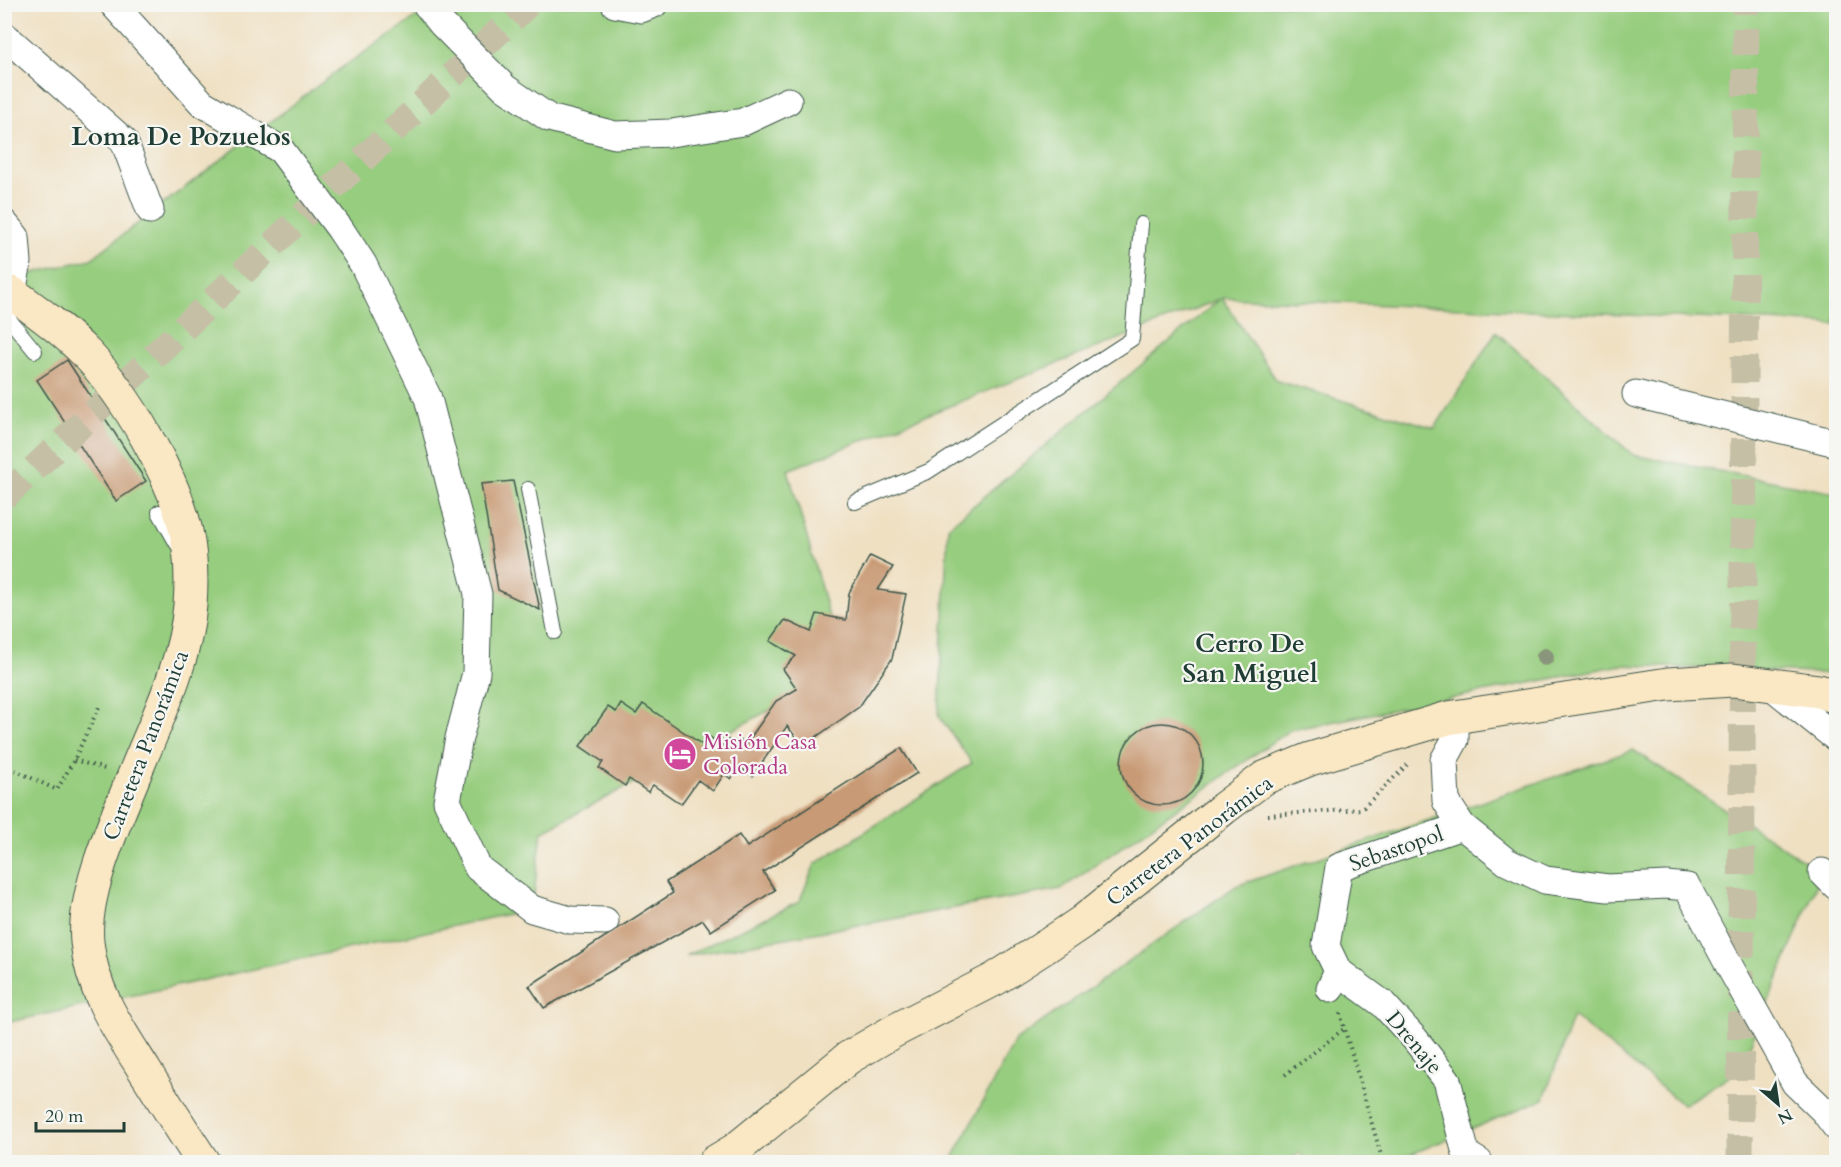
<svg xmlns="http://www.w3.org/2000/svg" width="1841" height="1167" viewBox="0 0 1841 1167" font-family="Cardo,serif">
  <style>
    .green { fill: #97cd7f; stroke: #5b855a; stroke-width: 1.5 }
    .building { fill: #c89a75 }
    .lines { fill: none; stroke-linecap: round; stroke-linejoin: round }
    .street-tunnel { stroke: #c5bfa6; stroke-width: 27; stroke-dasharray: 27 14; stroke-linecap: butt }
    .lane-casing { stroke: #3e5549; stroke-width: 16 }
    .street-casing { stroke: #3e5549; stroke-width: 29 }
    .secondary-casing { stroke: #3e5549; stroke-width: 35 }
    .path { stroke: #3e5549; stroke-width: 4; stroke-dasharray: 1.5 4.5; stroke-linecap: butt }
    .lane { stroke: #fff; stroke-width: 14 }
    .street { stroke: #fff; stroke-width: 27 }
    .secondary { stroke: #fae7c3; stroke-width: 33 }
    .tree { fill: #8a967c }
    .labels { text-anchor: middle; stroke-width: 4.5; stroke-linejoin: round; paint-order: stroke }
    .hotel-label { font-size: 22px; fill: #b23c85; stroke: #f6f6f2; text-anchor: start }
    .street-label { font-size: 22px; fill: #1f3d34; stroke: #f6f6f2 }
    .quarter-label { font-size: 26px; font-weight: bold; fill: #1f3d34; stroke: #f6f6f2 }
  </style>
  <rect width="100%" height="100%" fill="#f6f6f2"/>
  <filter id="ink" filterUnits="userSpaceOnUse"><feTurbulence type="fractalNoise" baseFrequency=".0167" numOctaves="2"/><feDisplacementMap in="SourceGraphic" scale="12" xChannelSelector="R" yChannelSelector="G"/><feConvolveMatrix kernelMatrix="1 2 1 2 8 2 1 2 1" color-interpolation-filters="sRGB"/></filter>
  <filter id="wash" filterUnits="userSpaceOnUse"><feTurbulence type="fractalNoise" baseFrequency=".008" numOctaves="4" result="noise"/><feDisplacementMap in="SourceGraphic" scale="24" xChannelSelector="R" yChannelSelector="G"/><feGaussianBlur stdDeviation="1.35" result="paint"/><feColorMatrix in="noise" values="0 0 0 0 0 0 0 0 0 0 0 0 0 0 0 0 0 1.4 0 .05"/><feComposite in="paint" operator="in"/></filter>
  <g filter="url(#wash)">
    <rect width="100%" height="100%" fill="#efe0c2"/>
    <g class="green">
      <polygon points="435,5 1836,5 1836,324 1222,298 1277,381 1435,428 1496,332 1633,455 1836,493 1836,674 1621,665 1290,730 1061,889 685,956 799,902 815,864 972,763 939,716 948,527 1220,299 788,470 844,670 542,832 532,909 5,1023 4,280 91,259 341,68"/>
      <polygon points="1633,750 1822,872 1740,1069 1683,1105 1573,1016 1544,1099 1392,1162 1309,1162 1299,1153 1288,1162 951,1162 1015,1041 1236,886"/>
    </g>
    <g id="blocks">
      <g class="building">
        <polygon points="67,360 146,481 116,501 37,380"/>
        <polygon points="513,481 540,610 498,590 481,484"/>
        <polygon points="870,556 893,567 878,590 906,594 892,659 859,707 803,746 787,726 753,776 739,767 731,779 724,774 713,791 698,780 681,804 653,785 648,792 629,779 625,786 599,768 603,762 580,746 608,707 616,712 621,704 636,714 643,704 704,746 710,737 722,746 727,739 735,744 738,739 746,744 776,701 797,689 783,669 796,656 770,641 785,620 811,632 817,614 846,620 849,593"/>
        <circle cx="1162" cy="764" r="41"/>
        <polygon points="901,748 917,773 763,872 775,890 711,931 703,920 544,1008 529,986 673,893 666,882 739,835 747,847"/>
      </g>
    </g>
  </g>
  <g filter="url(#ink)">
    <use href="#blocks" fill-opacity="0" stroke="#3e5549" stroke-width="1.5"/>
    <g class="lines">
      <g class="street-tunnel">
        <polyline points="4,497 528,4"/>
        <polyline points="1740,1162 1746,4"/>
      </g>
      <g class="lane-casing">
        <g id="lane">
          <polyline points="4,313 35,351"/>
          <polyline points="528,489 555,632"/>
          <polyline points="855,502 929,471 1132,339 1141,224"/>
          <polyline points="159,512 177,544"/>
        </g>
      </g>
      <g class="street-casing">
        <g id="street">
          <polyline points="113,4 202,103 281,150 340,229 363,264 428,398 478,594 476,673 459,738 447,801 478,868 532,909 570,920 605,921"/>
          <polyline points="426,4 442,24 505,88 549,118 615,135 671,133 743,122 788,101"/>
          <polyline points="615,4 641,9 654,4"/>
          <polyline points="4,35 124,141 150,210"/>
          <polyline points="4,223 16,237 18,262 12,293"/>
          <polyline points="1636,394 1836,443"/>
          <polyline points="1770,685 1836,738"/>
          <polyline points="1455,717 1455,740 1444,760 1446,801 1462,826 1507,862 1545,880 1608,888 1666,885 1687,887 1731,969 1795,1083 1823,1110 1836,1127"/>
          <polyline points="1822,872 1836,886"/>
          <polyline points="1338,971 1383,1004 1414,1038 1447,1080 1466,1154 1479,1162"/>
          <polyline points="1330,989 1338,971 1326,946 1339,867 1462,826"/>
        </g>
      </g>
      <g class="secondary-casing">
        <g id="secondary">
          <path d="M4 292 12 293C38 312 63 330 85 352 126 395 172 473 186 531 191 555 192 580 190 605 186 660 158 717 137 768 118 816 82 891 87 942 92 992 119 1030 145 1071 164 1101 183 1132 203 1162"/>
          <polyline points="715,1162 735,1150 848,1058 894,1031 995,979 1045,947 1082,922 1224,808 1264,778 1310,759 1448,718 1668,684 1733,680 1819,691 1836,697"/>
        </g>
      </g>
      <g class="path">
        <polyline points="74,760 105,769"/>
        <polyline points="4,765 57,790 74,760 99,707"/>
        <polyline points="1268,815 1362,809 1407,765"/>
        <polyline points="1340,1013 1383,1162"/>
        <polyline points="1285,1075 1345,1028"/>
      </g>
      <use href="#lane" class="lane"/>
      <use href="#street" class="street"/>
      <use href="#secondary" class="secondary"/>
    </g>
    <circle class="tree" cx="1545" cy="657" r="9"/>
  </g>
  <defs>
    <g id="hotel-disc" transform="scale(1.725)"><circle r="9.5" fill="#d1479c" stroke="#f6f6f2"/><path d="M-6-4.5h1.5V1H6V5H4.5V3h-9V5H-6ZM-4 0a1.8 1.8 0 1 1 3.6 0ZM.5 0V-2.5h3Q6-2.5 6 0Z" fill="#fff"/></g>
  </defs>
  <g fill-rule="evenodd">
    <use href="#hotel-disc" x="680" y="754"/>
  </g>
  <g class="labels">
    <g class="hotel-label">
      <text x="703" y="749">Misión Casa<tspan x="703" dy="25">Colorada</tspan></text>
    </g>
    <g class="street-label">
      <text transform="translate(145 745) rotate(-69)" y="8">Carretera Panorámica</text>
      <text transform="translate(1189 840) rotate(-37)" y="8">Carretera Panorámica</text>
      <text transform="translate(1396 848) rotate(-19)" y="8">Sebastopol</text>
      <text transform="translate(1415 1042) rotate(50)" y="8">Drenaje</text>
    </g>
    <g class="quarter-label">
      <text x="181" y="145">Loma De Pozuelos</text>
      <text x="1250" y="652">Cerro De<tspan x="1250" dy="30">San Miguel</tspan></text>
    </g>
  </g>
  <rect width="1841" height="1167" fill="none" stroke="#f6f6f2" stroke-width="24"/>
  <g transform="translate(1778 1104) rotate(151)" stroke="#f6f6f2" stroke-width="4.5" paint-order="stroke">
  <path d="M0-4.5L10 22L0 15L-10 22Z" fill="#1f3d34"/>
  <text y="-9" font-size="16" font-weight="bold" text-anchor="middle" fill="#1f3d34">N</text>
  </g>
  <path d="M36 1122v9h88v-9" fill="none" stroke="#1f3d34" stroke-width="3"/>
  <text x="45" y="1122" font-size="18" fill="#1f3d34" stroke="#f6f6f2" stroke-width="4.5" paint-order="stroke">20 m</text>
</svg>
